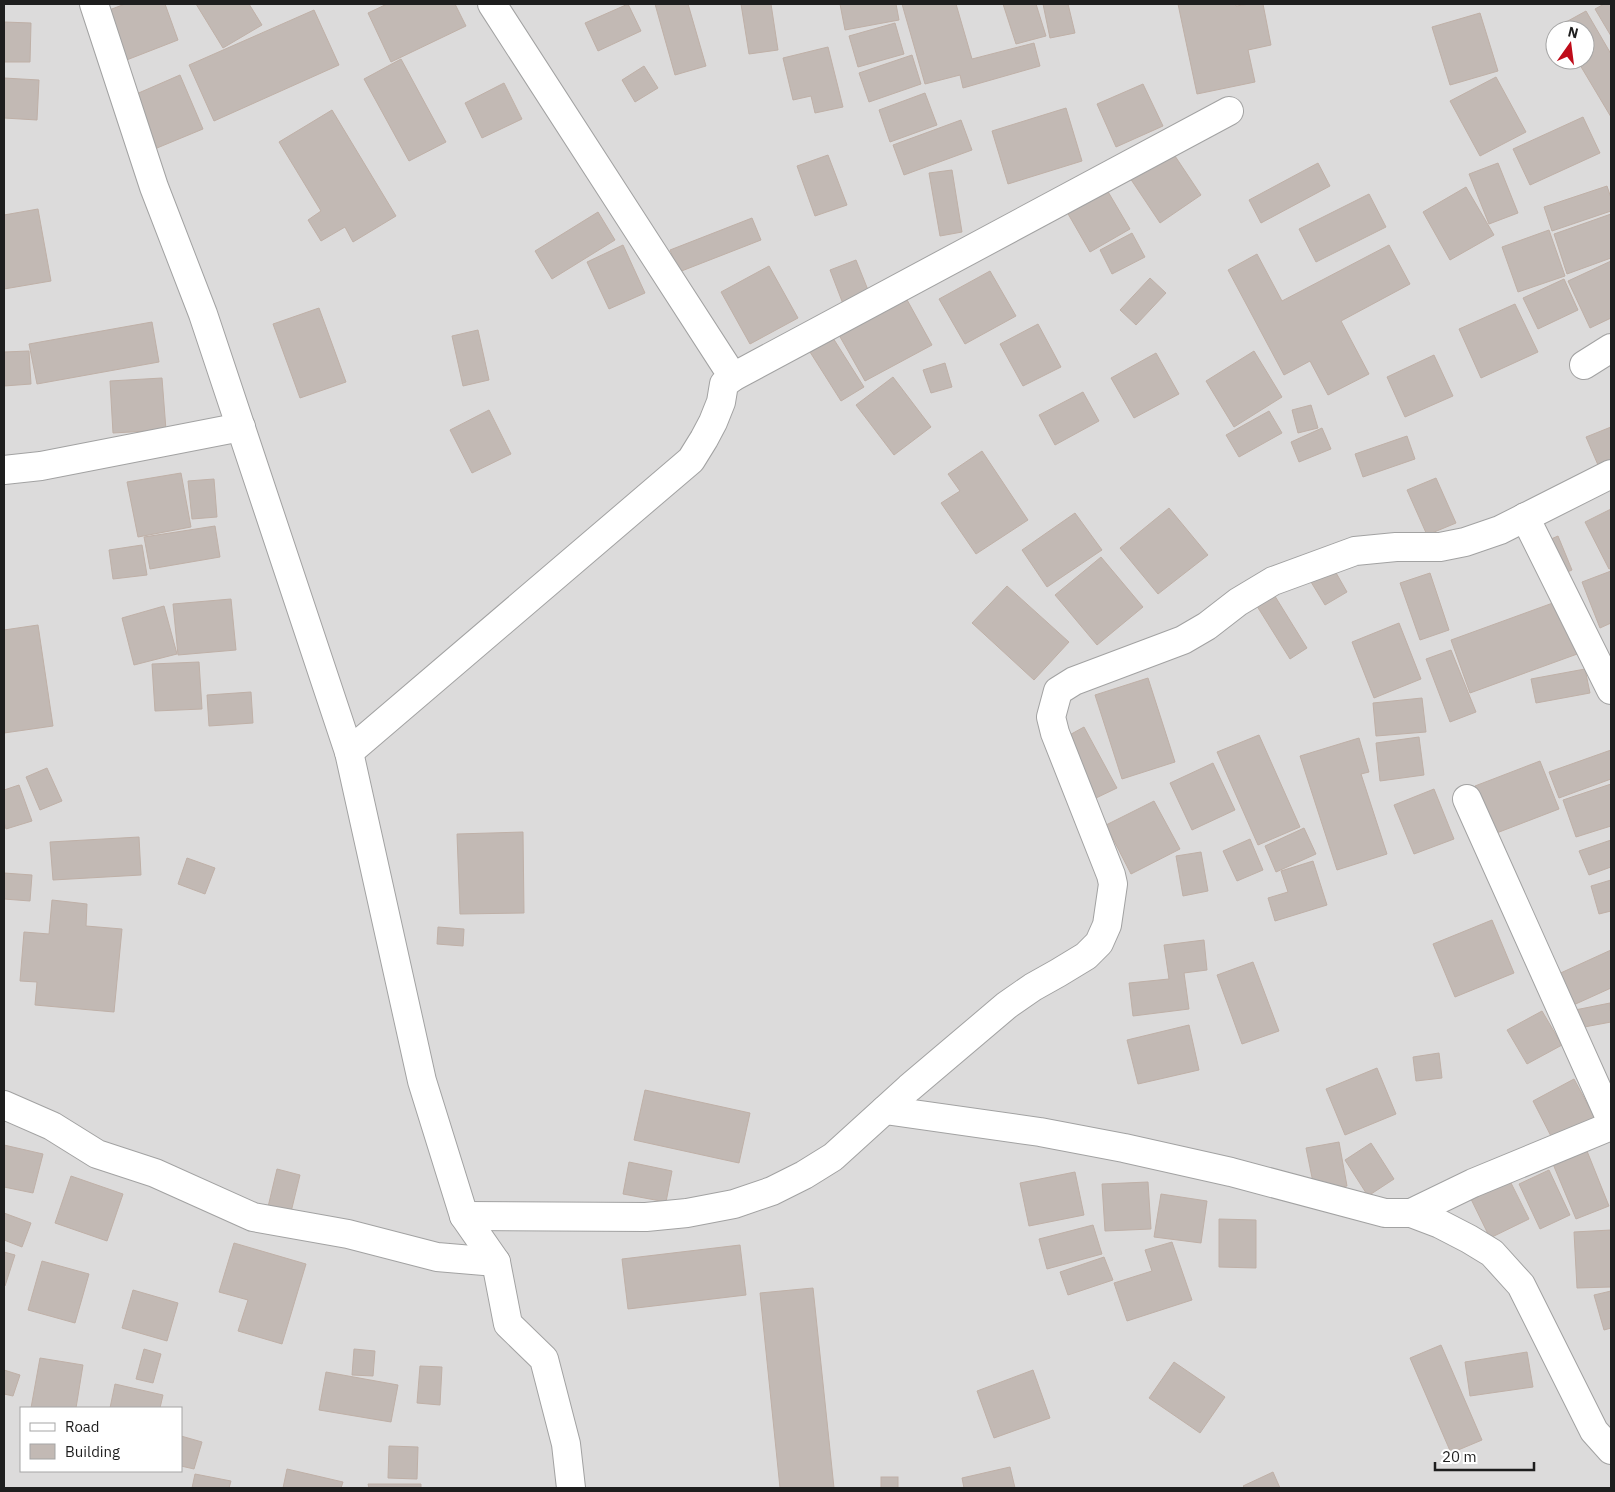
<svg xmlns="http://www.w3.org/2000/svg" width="1615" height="1492" viewBox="0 0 1615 1492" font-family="'IBM Plex Sans',sans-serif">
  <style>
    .residential { fill: #dcdbdb; fill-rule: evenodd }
    .building { fill: #c2b9b4; stroke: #bfb0a7 }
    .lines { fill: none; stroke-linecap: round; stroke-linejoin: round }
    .street-casing { stroke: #a2a2a2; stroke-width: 30 }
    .street { stroke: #fff; stroke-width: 28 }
  </style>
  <rect width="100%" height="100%" fill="#eeeae4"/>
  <path class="residential" d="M4 4H1611V1488H4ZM1555 30H1585V60H1555ZM21 1408H181V1471H21Z"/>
  <g class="building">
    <polygon points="125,4 165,4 178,40 124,61 104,12"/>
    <polygon points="196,4 249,4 262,25 223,48"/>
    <polygon points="387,4 455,4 466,26 391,62 368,13"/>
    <polygon points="628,4 641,31 598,51 585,23"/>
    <polygon points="655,4 688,4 706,66 675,75"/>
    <polygon points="741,4 771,4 778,50 749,54"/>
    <polygon points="840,4 896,4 899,20 845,30"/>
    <polygon points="902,4 956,4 972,59 1034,43 1040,66 963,88 960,75 925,84"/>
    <polygon points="1003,4 1036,4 1046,36 1016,44"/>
    <polygon points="1043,4 1068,4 1075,33 1050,38"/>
    <polygon points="1178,4 1236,4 1236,6 1250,4 1263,4 1271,45 1248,50 1255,82 1197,94"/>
    <polygon points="1604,4 1611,4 1611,36 1595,9"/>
    <polygon points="314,10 339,65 214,121 189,65"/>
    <polygon points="1586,11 1611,54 1611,117 1577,60 1585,60 1585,30 1559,30 1557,27"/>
    <polygon points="1480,13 1498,71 1450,85 1432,27"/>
    <polygon points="4,22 31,23 30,62 4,62"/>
    <polygon points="895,23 904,54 858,67 849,36"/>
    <polygon points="828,47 843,107 815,113 811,96 793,100 783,58"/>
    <polygon points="912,55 921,84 869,102 859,73"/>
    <polygon points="401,59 446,142 409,161 364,79"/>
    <polygon points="644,66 658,88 635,102 622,80"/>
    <polygon points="180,75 203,129 157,148 134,95"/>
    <polygon points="1496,77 1526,132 1480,156 1450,101"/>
    <polygon points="4,78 39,80 37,120 4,118"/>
    <polygon points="504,83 522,119 482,138 465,103"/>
    <polygon points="1143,84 1163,126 1116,147 1097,104"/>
    <polygon points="925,93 937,125 890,142 879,110"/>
    <polygon points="1066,108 1082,161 1008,184 992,131"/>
    <polygon points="332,110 396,216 353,242 345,227 321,241 308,220 321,211 279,142"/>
    <polygon points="1583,117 1600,153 1530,185 1513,149"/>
    <polygon points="961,120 972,150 904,175 893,145"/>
    <polygon points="1169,147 1201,195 1160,223 1128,175"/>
    <polygon points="828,155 847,205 815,216 797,166"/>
    <polygon points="1318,163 1330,186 1261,223 1249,200"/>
    <polygon points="1498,163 1518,213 1489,224 1469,174"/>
    <polygon points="952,170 962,232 940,236 929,173"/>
    <polygon points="1607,186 1611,198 1611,211 1552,231 1544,207"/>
    <polygon points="1466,187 1494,235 1450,260 1423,212"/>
    <polygon points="1107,190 1130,229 1090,252 1067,212"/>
    <polygon points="1369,194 1386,227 1316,262 1299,229"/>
    <polygon points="38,209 51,281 4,289 4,215"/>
    <polygon points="598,212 615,240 552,279 535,251"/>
    <polygon points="1611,214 1611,258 1567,274 1554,234"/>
    <polygon points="752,218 761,240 679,272 670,250"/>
    <polygon points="1549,230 1565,276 1518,292 1502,247"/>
    <polygon points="1132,233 1145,257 1112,274 1100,250"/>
    <polygon points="623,245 645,293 609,309 587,262"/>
    <polygon points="1389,245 1410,284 1341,321 1369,374 1328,395 1310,361 1284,375 1228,270 1257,254 1282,301"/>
    <polygon points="856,260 872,300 845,309 830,270"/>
    <polygon points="1611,261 1611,318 1590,328 1568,281"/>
    <polygon points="769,266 798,318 750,344 721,292"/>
    <polygon points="990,271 1016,316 965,344 939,299"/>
    <polygon points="1150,278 1166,293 1136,325 1120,310"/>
    <polygon points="1564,279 1578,310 1538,329 1523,298"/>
    <polygon points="906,298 932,345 865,381 839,335"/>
    <polygon points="1515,304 1538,352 1481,378 1459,329"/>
    <polygon points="319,308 346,382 300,398 273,324"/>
    <polygon points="152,322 159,362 37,384 29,344"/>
    <polygon points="1038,324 1061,367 1023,386 1000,344"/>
    <polygon points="478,330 489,380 463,386 452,336"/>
    <polygon points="833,338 864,387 841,401 810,352"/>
    <polygon points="29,351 31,384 4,386 4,352"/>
    <polygon points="1254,351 1282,397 1234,427 1206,381"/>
    <polygon points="1156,353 1179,394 1134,418 1111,378"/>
    <polygon points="1434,355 1453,396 1405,417 1387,377"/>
    <polygon points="945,363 952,387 931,393 923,370"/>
    <polygon points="893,377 931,427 894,455 856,405"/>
    <polygon points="162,378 166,430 113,433 110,381"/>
    <polygon points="1083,392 1099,421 1055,445 1039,415"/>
    <polygon points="1311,405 1318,428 1298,433 1292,410"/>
    <polygon points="489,410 511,454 472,473 450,430"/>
    <polygon points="1269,411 1282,433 1239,457 1226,435"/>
    <polygon points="1611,427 1611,460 1598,465 1586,437"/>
    <polygon points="1322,428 1331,449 1299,462 1291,442"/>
    <polygon points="1407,436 1415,459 1363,477 1355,454"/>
    <polygon points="982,451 1028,520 976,554 941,503 960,491 948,474"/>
    <polygon points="181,473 191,527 138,537 127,482"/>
    <polygon points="1436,478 1456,523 1427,535 1407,490"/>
    <polygon points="214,479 217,517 192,519 188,481"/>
    <polygon points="1169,508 1208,555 1158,594 1120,548"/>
    <polygon points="1611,509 1611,568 1609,569 1585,522"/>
    <polygon points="1075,513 1102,550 1047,587 1022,550"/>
    <polygon points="215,526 220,557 150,569 144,537"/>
    <polygon points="1558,536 1572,570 1556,577 1542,543"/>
    <polygon points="142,545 147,575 113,579 109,550"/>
    <polygon points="1101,557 1143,607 1097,645 1055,595"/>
    <polygon points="1331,564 1347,592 1325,605 1308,577"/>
    <polygon points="1611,571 1611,623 1600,628 1582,582"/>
    <polygon points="1430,573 1449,630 1420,640 1400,583"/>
    <polygon points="1007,586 1069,642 1034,680 972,623"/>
    <polygon points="1273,593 1307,648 1290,659 1255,603"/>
    <polygon points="231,599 236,650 178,655 173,604"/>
    <polygon points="1561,600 1580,653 1470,693 1451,640"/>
    <polygon points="164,606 177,654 134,665 122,618"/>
    <polygon points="1399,623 1421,679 1374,698 1352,642"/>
    <polygon points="38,625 53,726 4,733 4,630"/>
    <polygon points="1451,650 1476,712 1450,722 1426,659"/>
    <polygon points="199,662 202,709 155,711 152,664"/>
    <polygon points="1585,669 1590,693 1536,703 1531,679"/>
    <polygon points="1148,678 1175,762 1122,779 1095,695"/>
    <polygon points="251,692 253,723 209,726 207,695"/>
    <polygon points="1422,698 1426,732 1376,736 1373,703"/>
    <polygon points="1084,727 1117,788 1096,798 1064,738"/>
    <polygon points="1259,735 1300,827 1258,845 1217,752"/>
    <polygon points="1419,737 1424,775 1380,781 1376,743"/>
    <polygon points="1359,738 1369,772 1361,774 1387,854 1337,870 1300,756"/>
    <polygon points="1611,750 1611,779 1559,798 1549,772"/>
    <polygon points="1540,761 1559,809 1494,834 1475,786"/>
    <polygon points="1213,763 1235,810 1192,830 1170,783"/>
    <polygon points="47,768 62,801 40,810 26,777"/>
    <polygon points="1611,784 1611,826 1576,837 1563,800"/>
    <polygon points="19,785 32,821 6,829 4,822 4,790"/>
    <polygon points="1434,789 1454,839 1414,854 1394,805"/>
    <polygon points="1154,801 1180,849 1131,874 1106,825"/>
    <polygon points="1304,828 1316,854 1276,872 1265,846"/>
    <polygon points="523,832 524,913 460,914 457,834"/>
    <polygon points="139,837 141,875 53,880 50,842"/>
    <polygon points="1250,839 1263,870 1237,881 1223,851"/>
    <polygon points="1611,840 1611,867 1589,875 1579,851"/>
    <polygon points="1201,852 1208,891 1183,896 1176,856"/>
    <polygon points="187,858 215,868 205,894 178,884"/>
    <polygon points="1313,861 1327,905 1275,921 1268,898 1288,892 1281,871"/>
    <polygon points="4,873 32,875 30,901 4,899"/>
    <polygon points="1611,880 1611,911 1599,914 1591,886"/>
    <polygon points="52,900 87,904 86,926 122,929 114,1012 35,1005 37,982 20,981 24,932 49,934"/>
    <polygon points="1492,920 1514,973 1455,997 1433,944"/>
    <polygon points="438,927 464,929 463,946 437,944"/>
    <polygon points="1204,940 1207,970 1184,973 1189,1009 1133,1016 1129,983 1169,979 1164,945"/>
    <polygon points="1611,950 1611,988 1569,1007 1554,976"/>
    <polygon points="1253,962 1279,1031 1242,1044 1217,975"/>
    <polygon points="1610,1003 1611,1022 1579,1028 1575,1010"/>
    <polygon points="1542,1011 1562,1045 1527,1064 1507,1030"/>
    <polygon points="1189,1025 1199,1070 1138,1084 1127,1040"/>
    <polygon points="1439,1053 1442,1078 1416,1081 1413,1057"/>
    <polygon points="1377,1068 1396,1114 1345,1135 1326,1089"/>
    <polygon points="1574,1079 1596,1120 1554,1142 1533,1101"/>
    <polygon points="645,1090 750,1113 739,1163 634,1140"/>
    <polygon points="1339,1142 1347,1186 1315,1192 1306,1148"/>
    <polygon points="1371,1143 1394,1179 1368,1196 1345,1160"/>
    <polygon points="4,1145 43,1154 33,1193 4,1187"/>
    <polygon points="1587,1151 1609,1206 1576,1219 1553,1164"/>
    <polygon points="629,1162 672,1171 666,1202 623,1194"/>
    <polygon points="277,1169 300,1175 291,1212 268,1207"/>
    <polygon points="1549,1170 1570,1215 1540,1229 1519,1184"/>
    <polygon points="1075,1172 1084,1215 1029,1226 1020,1183"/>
    <polygon points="71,1176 123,1194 107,1241 55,1223"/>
    <polygon points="1508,1177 1529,1219 1490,1238 1469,1195"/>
    <polygon points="1148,1182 1151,1229 1105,1231 1102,1184"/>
    <polygon points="1161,1194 1207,1201 1201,1243 1154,1237"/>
    <polygon points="4,1213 31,1223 22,1247 4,1240"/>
    <polygon points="1219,1219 1256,1220 1256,1268 1219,1267"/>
    <polygon points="1093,1225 1102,1254 1047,1269 1039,1239"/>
    <polygon points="1611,1230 1611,1287 1577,1288 1574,1232"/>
    <polygon points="1172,1242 1192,1300 1127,1321 1114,1283 1152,1271 1145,1250"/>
    <polygon points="234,1243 306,1264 282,1344 238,1331 248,1300 219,1292"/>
    <polygon points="740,1245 746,1295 628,1309 622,1259"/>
    <polygon points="4,1252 15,1255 5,1286 4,1286"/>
    <polygon points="1104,1257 1113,1280 1068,1295 1060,1272"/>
    <polygon points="42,1261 89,1274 75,1323 28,1310"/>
    <polygon points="813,1288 834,1488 780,1488 760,1293"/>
    <polygon points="133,1290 178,1303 167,1341 122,1328"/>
    <polygon points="1611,1291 1611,1328 1604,1330 1594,1295"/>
    <polygon points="1441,1345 1482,1440 1451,1453 1410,1358"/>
    <polygon points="144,1349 161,1354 153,1383 136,1379"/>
    <polygon points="354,1349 375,1351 373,1376 352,1375"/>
    <polygon points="1527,1352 1533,1387 1470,1396 1465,1362"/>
    <polygon points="40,1358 83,1365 76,1408 31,1408"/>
    <polygon points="1174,1362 1225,1397 1200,1433 1149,1398"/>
    <polygon points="420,1366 442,1367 440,1405 417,1403"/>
    <polygon points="4,1370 20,1375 13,1396 4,1394"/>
    <polygon points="1033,1370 1050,1418 994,1438 977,1391"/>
    <polygon points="326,1372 398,1385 391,1422 319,1410"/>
    <polygon points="115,1384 163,1395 160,1408 110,1408"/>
    <polygon points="181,1436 202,1442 194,1469 181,1466"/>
    <polygon points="389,1446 418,1447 417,1479 388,1478"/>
    <polygon points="1010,1467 1015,1488 964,1488 962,1478"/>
    <polygon points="287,1469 343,1482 341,1488 283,1488"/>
    <polygon points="1273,1472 1280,1488 1245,1488 1243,1486"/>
    <polygon points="195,1474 231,1481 229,1488 192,1488"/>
    <rect x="881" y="1477" width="17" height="11"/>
    <polygon points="368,1484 421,1484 421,1488 369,1488"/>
  </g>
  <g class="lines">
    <g class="street-casing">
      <g id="street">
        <polyline points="94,4 154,187 203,314 349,752 422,1081 464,1216 496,1262 508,1324 544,1359 566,1444 571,1488"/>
        <polyline points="1584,365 1611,348"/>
        <polyline points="733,377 1229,111"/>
        <polyline points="4,470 41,466 241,427"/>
        <polyline points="1525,517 1611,690"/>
        <polyline points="349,752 691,460 704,439 713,422 721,402 724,384 733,377 492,4"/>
        <polyline points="1467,799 1611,1120"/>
        <polyline points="4,1105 52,1126 97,1154 155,1173 253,1217 348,1234 437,1257 496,1262"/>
        <polyline points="885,1110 1040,1132 1124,1148 1231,1172 1385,1213 1411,1213 1473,1183 1611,1126"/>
        <polyline points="1411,1213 1440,1224 1469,1239 1492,1253 1521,1285 1594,1431 1611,1450"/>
        <polyline points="464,1216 646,1217 687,1213 734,1204 772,1191 804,1175 833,1157 909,1088 1007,1005 1033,987 1058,973 1086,956 1099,943 1107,925 1113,884 1111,875 1055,733 1051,717 1058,691 1074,681 1183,640 1207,626 1238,602 1273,581 1355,551 1396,547 1440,547 1465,542 1500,530 1611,474"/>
      </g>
    </g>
    <use href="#street" class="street"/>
  </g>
  <rect width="1615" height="1492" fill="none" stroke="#1e1e1e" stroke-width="10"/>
  <rect x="20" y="1407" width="162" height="65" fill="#ffffff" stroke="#a5a5a5"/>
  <rect x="30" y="1423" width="25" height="8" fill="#ffffff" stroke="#a5a5a5"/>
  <text x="65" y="1432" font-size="15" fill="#1e1e1e">Road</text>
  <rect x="30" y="1444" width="25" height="15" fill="#c2b9b4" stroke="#a5a5a5"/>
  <text x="65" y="1457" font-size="15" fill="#1e1e1e">Building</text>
  <g transform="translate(1570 45) rotate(14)"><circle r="24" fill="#ffffff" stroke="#a5a5a5"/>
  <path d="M0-4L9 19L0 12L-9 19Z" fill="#bf0c1a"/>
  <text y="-8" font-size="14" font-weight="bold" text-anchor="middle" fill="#1e1e1e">N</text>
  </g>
  <path d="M1435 1462v8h99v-8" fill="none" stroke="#1e1e1e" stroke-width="2.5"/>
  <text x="1442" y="1462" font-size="15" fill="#1e1e1e" stroke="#ffffff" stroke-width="4" paint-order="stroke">20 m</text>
</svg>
